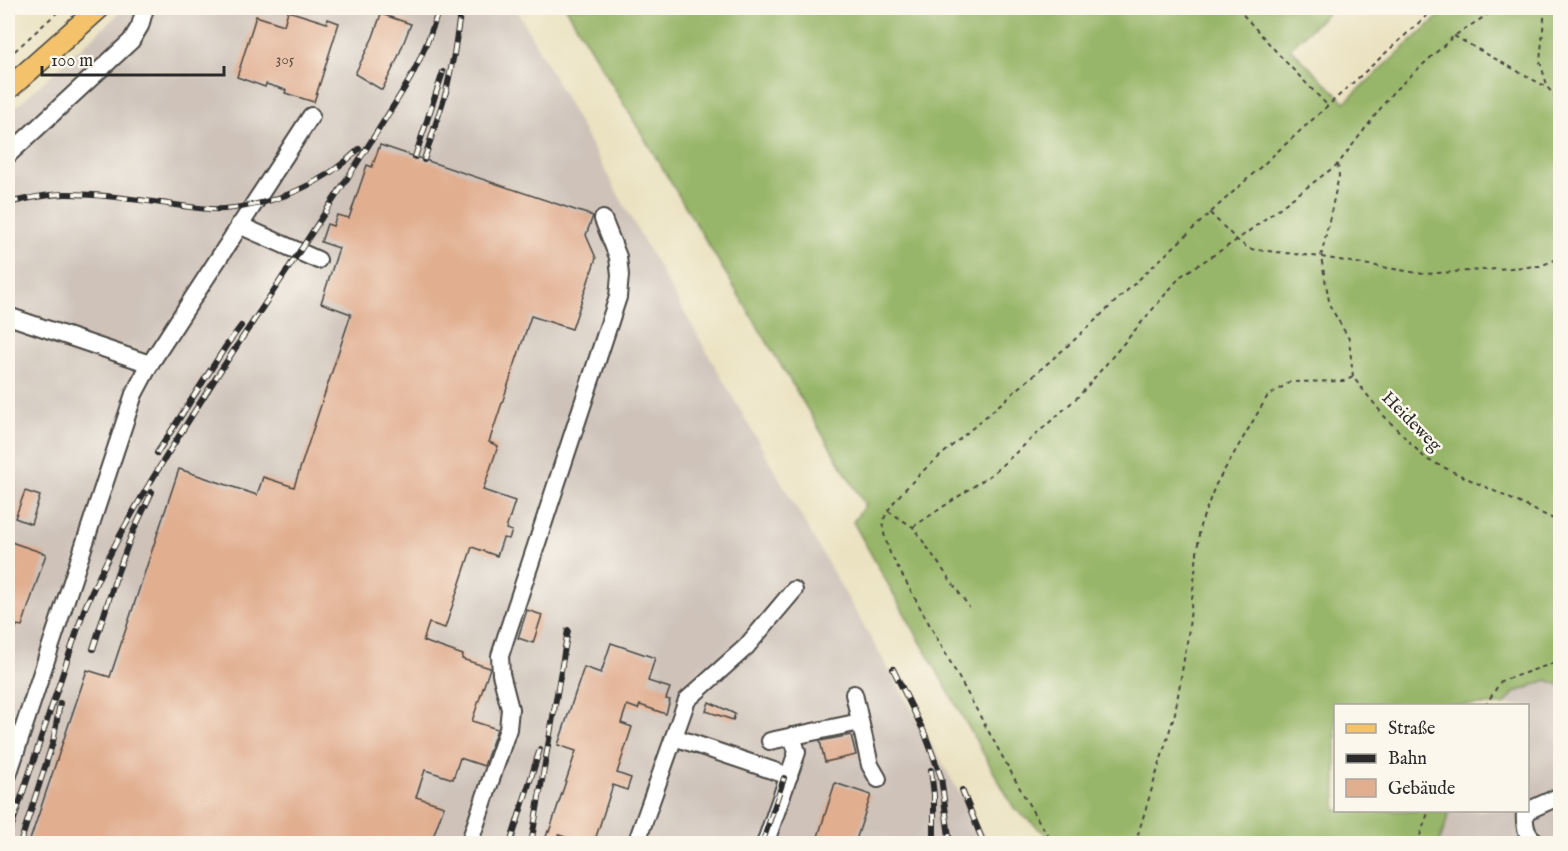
<svg xmlns="http://www.w3.org/2000/svg" width="1568" height="851" viewBox="0 0 1568 851" font-family="'IM FELL English',serif">
  <style>
    .industrial { fill: #cec2b9 }
    .forest { fill: #98b669; stroke: #62704a; stroke-width: 1.5 }
    .building { fill: #e1ae90 }
    .lines { fill: none; stroke-linecap: round; stroke-linejoin: round }
    .minor-casing { stroke: #484642; stroke-width: 20 }
    .major-casing { stroke: #484642; stroke-width: 24 }
    .path { stroke: #484642; stroke-width: 2; stroke-dasharray: 4.5 4.5; stroke-linecap: butt }
    .minor { stroke: #fff; stroke-width: 16 }
    .major { stroke: #f4c26a; stroke-width: 21 }
    .rail-casing { stroke: #2b2b2b; stroke-width: 6 }
    .rail { stroke: #fbf7ec; stroke-width: 4; stroke-dasharray: 11; stroke-linecap: butt }
    .labels { text-anchor: middle; stroke-width: 5; stroke-linejoin: round; paint-order: stroke }
    .number-label { font-size: 15px; fill: #584c44 }
    .street-label { font-size: 18px; fill: #2b2b2b; stroke: #fbf7ec }
  </style>
  <rect width="100%" height="100%" fill="#fbf7ec"/>
  <filter id="ink" filterUnits="userSpaceOnUse"><feTurbulence type="fractalNoise" baseFrequency=".0167" numOctaves="2"/><feDisplacementMap in="SourceGraphic" scale="12" xChannelSelector="R" yChannelSelector="G"/><feConvolveMatrix kernelMatrix="1 2 1 2 8 2 1 2 1" color-interpolation-filters="sRGB"/></filter>
  <filter id="wash" filterUnits="userSpaceOnUse"><feTurbulence type="fractalNoise" baseFrequency=".008" numOctaves="4" result="noise"/><feDisplacementMap in="SourceGraphic" scale="24" xChannelSelector="R" yChannelSelector="G"/><feGaussianBlur stdDeviation="1.35" result="paint"/><feColorMatrix in="noise" values="0 0 0 0 0 0 0 0 0 0 0 0 0 0 0 0 0 1.4 0 .05"/><feComposite in="paint" operator="in"/></filter>
  <g filter="url(#wash)">
    <rect width="100%" height="100%" fill="#ebe2c1"/>
    <g class="industrial">
      <polygon points="125,8 516,8 647,247 988,843 8,843 8,114"/>
      <polygon points="1547,680 1560,685 1560,843 1439,844 1450,811 1528,810 1528,706 1504,705 1514,693"/>
    </g>
    <polygon class="forest" points="566,8 1333,8 1290,48 1345,102 1448,8 1560,8 1560,685 1547,680 1514,693 1504,705 1336,706 1336,810 1450,811 1439,843 1056,843 1014,808 853,522 865,505"/>
    <g id="blocks">
      <g class="building">
        <polygon points="288,11 327,23 328,19 339,23 314,102 285,93 286,90 266,84 265,87 237,77 256,16 284,25"/>
        <polygon points="381,14 411,24 396,62 382,90 355,74 373,37"/>
        <polygon points="380,145 593,216 586,235 596,258 572,329 531,316 489,442 498,446 483,490 515,501 506,529 512,531 509,539 503,538 497,556 472,547 445,628 429,623 423,641 463,655 462,659 490,668 472,721 497,729 484,766 460,758 453,779 425,770 416,797 444,806 431,843 29,843 87,670 110,677 179,469 257,495 263,477 294,487 351,314 321,303 339,248 321,242 327,224 333,226 337,215 349,218 367,165 372,167"/>
        <polygon points="25,491 40,496 31,524 15,518"/>
        <polygon points="8,541 46,554 22,626 17,625 9,649 8,649"/>
        <polygon points="527,610 542,615 533,643 518,638"/>
        <polygon points="611,643 655,658 648,681 670,688 666,699 670,700 666,714 640,705 638,709 627,705 621,723 632,727 617,773 631,778 627,790 613,785 594,843 584,843 559,835 556,843 544,843 548,831 549,832 576,751 558,745 584,667 601,673"/>
        <polygon points="709,702 735,714 733,720 706,711"/>
        <polygon points="851,735 856,755 825,762 820,741"/>
        <polygon points="835,783 871,795 855,843 816,843"/>
      </g>
    </g>
  </g>
  <g filter="url(#ink)">
    <use href="#blocks" fill-opacity="0" stroke="#484642" stroke-width="1.5"/>
    <g class="lines">
      <g class="minor-casing">
        <g id="minor">
          <polyline points="8,155 131,41 140,26 145,8"/>
          <polyline points="239,225 318,260"/>
          <polyline points="8,316 150,364 134,394 8,775"/>
          <polyline points="150,364 311,116"/>
          <polyline points="854,694 870,765 878,779"/>
          <polyline points="674,737 789,776"/>
          <polyline points="770,741 860,722"/>
          <polyline points="469,844 508,729 510,709 501,674 500,656 505,640 618,297 620,275 618,257 603,219"/>
          <polyline points="636,844 687,700 746,647 794,590"/>
          <polyline points="765,844 797,752 792,736"/>
          <path d="M1540 844C1526 837 1524 827 1525 812L1560 796"/>
        </g>
      </g>
      <g class="major-casing">
        <polyline id="major" points="8,89 99,8"/>
      </g>
      <g class="path">
        <polyline points="1237,8 1282,58 1328,106"/>
        <polyline points="1545,8 1540,62 1548,88 1560,102"/>
        <polyline points="1454,36 1548,88"/>
        <polyline points="8,57 62,8"/>
        <polyline points="1338,164 1339,176 1321,257 1330,306 1349,339 1353,377 1384,416 1426,459 1560,522"/>
        <polyline points="1210,213 1237,240 1249,249 1321,257 1424,274 1540,266 1560,258"/>
        <polyline points="888,511 913,527 969,607"/>
        <polyline points="913,527 992,474 1079,396 1181,276 1237,240 1338,164 1393,92 1454,36 1498,8"/>
        <polyline points="1485,706 1501,681 1560,661"/>
        <path d="M1054 844 1033 812 890 553C887 544 883 534 883 524 885 506 912 483 924 470L1071 343 1210 213 1435 8"/>
        <polyline points="1135,844 1175,713 1188,636 1200,526 1215,486 1267,397 1290,382 1345,381 1353,377"/>
        <polyline points="1417,844 1429,810"/>
      </g>
      <use href="#minor" class="minor"/>
      <use href="#major" class="major"/>
      <g class="rail-casing">
        <g id="rail">
          <polyline points="415,157 443,72"/>
          <polyline points="424,160 446,92 454,54 461,8"/>
          <path d="M8 203C26 199 46 194 66 194 102 194 139 200 175 205 191 207 208 210 224 209 274 205 324 184 359 149"/>
          <polyline points="157,453 226,346 241,326"/>
          <polyline points="93,649 117,574 132,534 152,492"/>
          <polyline points="893,669 925,734 941,777 950,844"/>
          <polyline points="931,770 934,795 934,844"/>
          <polyline points="962,790 984,844"/>
          <path d="M8 837 84 610C120 525 170 450 219 373 283 276 349 179 410 79 422 56 432 33 439 8"/>
          <polyline points="20,844 53,742 60,703"/>
          <polyline points="510,844 540,749"/>
          <polyline points="531,844 568,630"/>
          <polyline points="762,844 784,778"/>
        </g>
      </g>
      <use href="#rail" class="rail"/>
    </g>
  </g>
  <g class="labels">
    <g class="number-label">
      <text x="285" y="64">305</text>
    </g>
    <g class="street-label">
      <text transform="translate(1412 421) rotate(45)" y="6">Heideweg</text>
    </g>
  </g>
  <rect width="1568" height="851" fill="none" stroke="#fbf7ec" stroke-width="30"/>
  <rect x="1334" y="704" width="195" height="108" fill="#fbf7ec" stroke="#a8a59f" stroke-width="1.5"/>
  <rect x="1346" y="724" width="30" height="9" fill="#f4c26a" stroke="#a8a59f" stroke-width="1.5"/>
  <text x="1388" y="734" font-size="18" fill="#2b2b2b">Straße</text>
  <rect x="1346" y="754" width="30" height="9" fill="#2b2b2b" stroke="#a8a59f" stroke-width="1.5"/>
  <text x="1388" y="764" font-size="18" fill="#2b2b2b">Bahn</text>
  <rect x="1346" y="779" width="30" height="18" fill="#e1ae90" stroke="#a8a59f" stroke-width="1.5"/>
  <text x="1388" y="794" font-size="18" fill="#2b2b2b">Gebäude</text>
  <path d="M42 66v9h182v-9" fill="none" stroke="#2b2b2b" stroke-width="3"/>
  <text x="51" y="66" font-size="18" fill="#2b2b2b" stroke="#fbf7ec" stroke-width="4.5" paint-order="stroke">100 m</text>
</svg>
